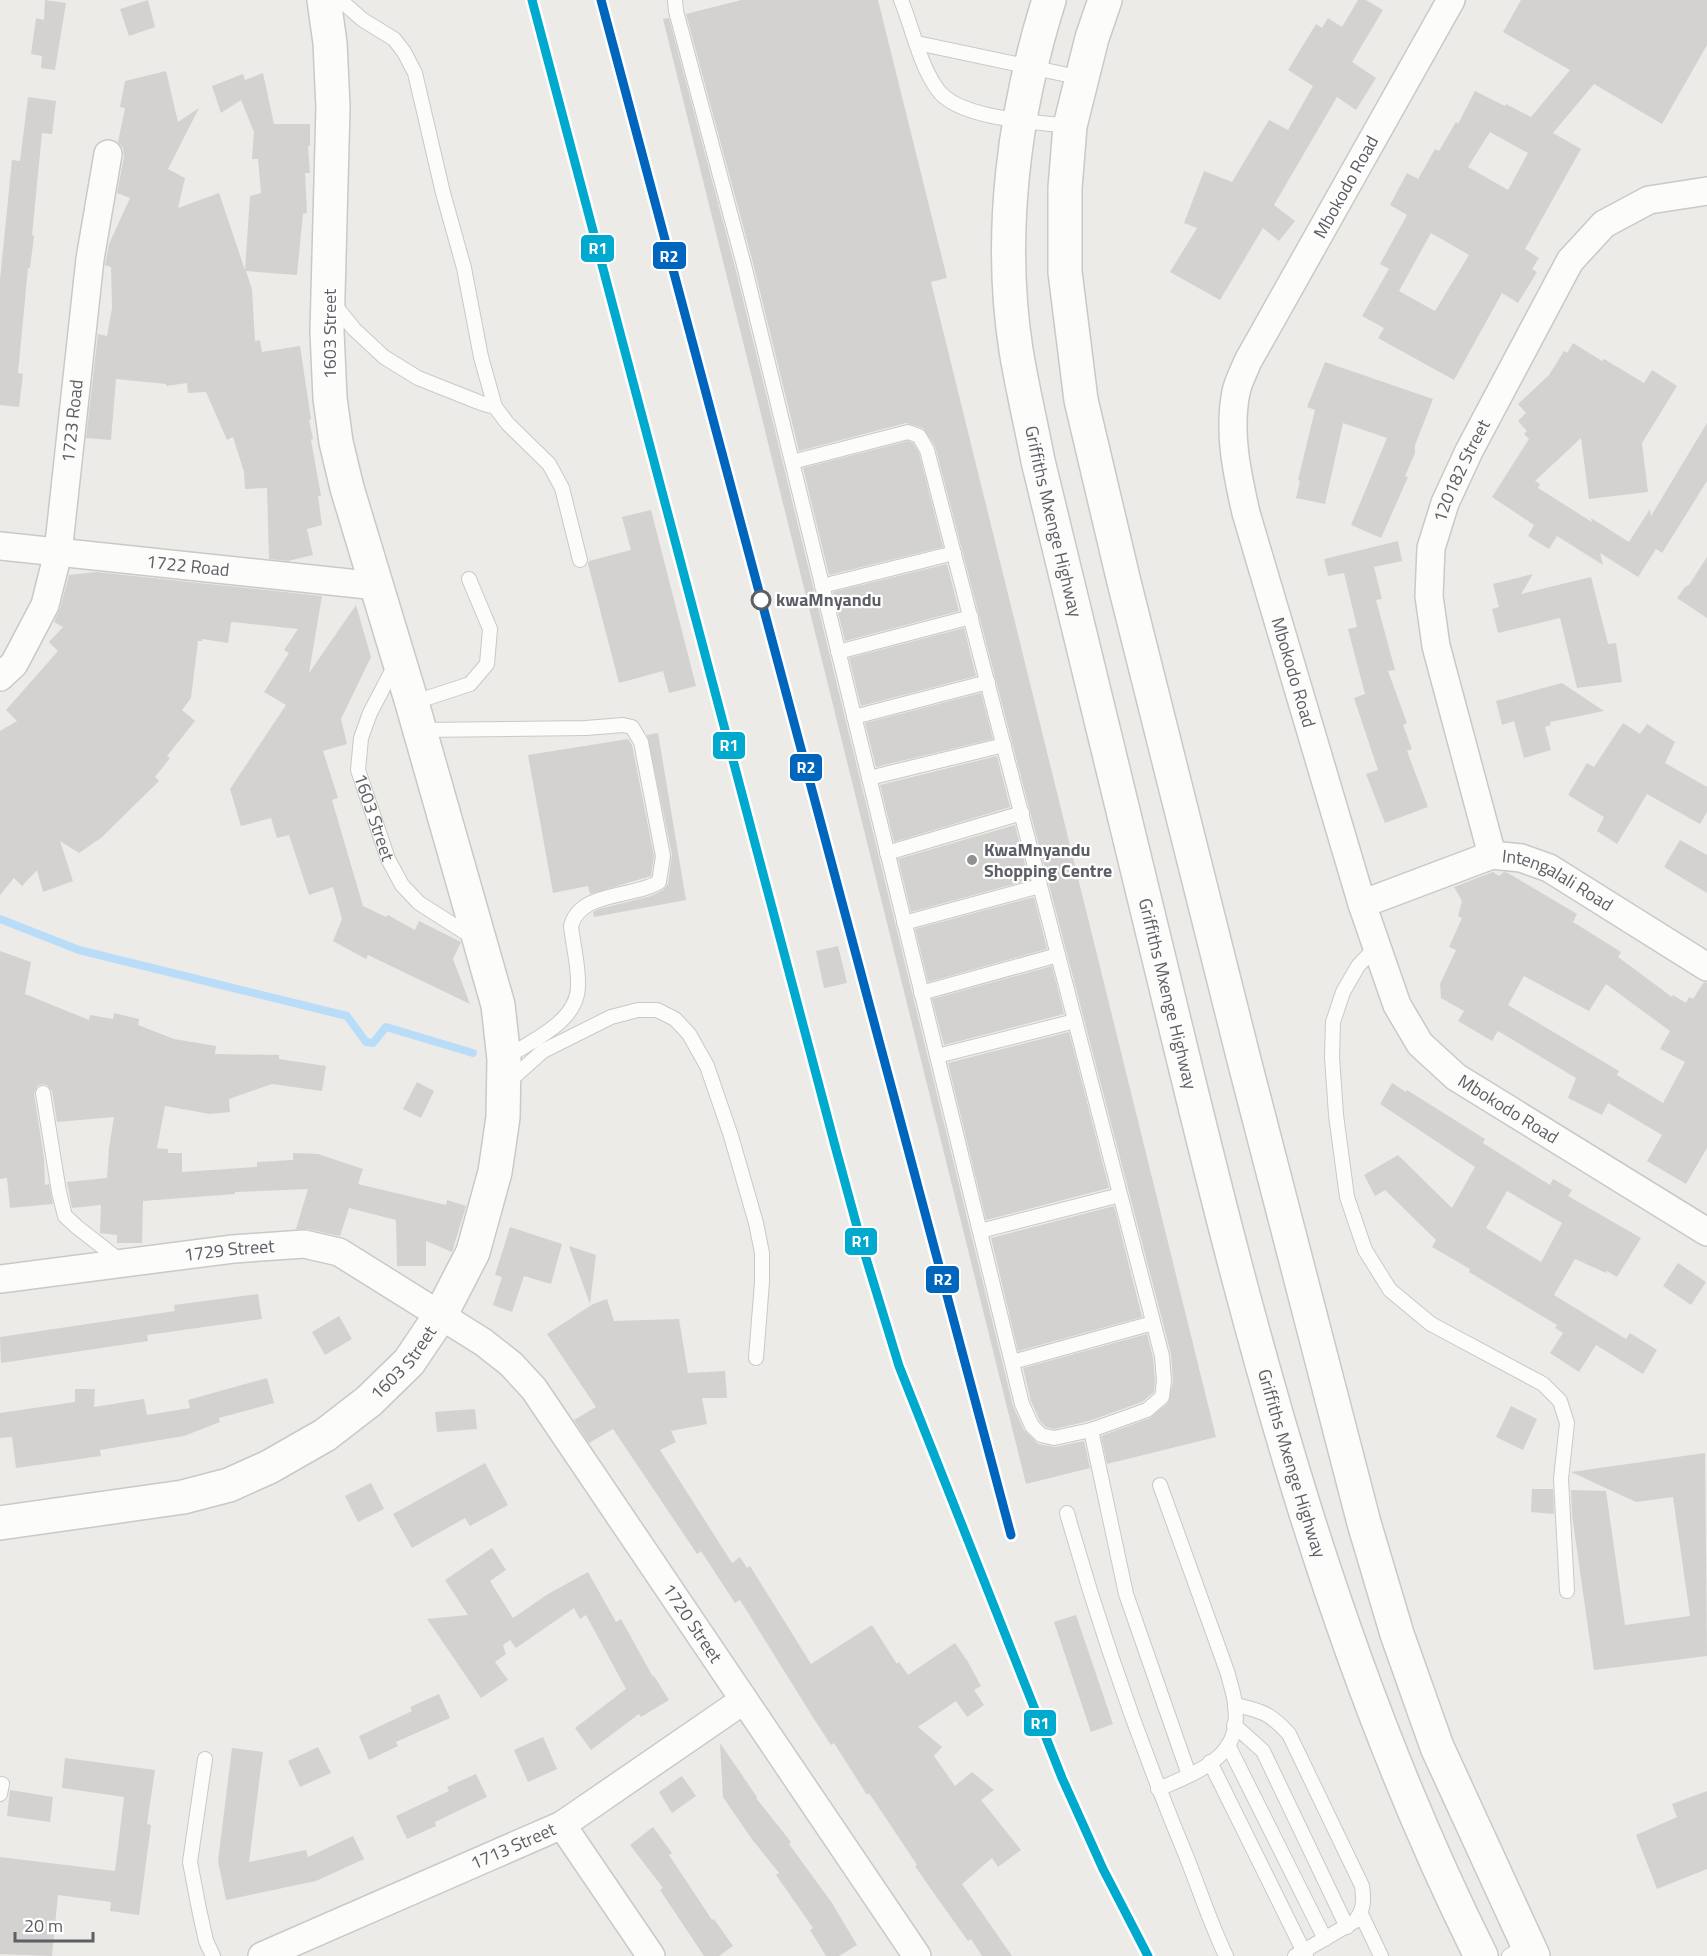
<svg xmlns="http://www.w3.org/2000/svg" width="1707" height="1956" viewBox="0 0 1707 1956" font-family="'Titillium Web',sans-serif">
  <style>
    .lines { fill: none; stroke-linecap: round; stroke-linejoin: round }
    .stream { stroke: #b9dcf8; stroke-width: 8 }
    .building { fill: #d3d2d0; fill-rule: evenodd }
    .service-casing { stroke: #c9c9c9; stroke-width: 16 }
    .minor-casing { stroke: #c9c9c9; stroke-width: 30 }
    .tertiary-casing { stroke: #c9c9c9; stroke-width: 36 }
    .service { stroke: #fcfcfb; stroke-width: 14 }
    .minor { stroke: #fcfcfb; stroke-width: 27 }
    .tertiary { stroke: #fcfcfb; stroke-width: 33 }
    .rail-1-casing { stroke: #fff; stroke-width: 14 }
    .rail-2-casing { stroke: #fff; stroke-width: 14 }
    .rail-1 { stroke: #00a9ce; stroke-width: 9 }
    .rail-2 { stroke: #0065bd; stroke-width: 9 }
    .stop-dot { fill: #fff; stroke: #5c5f65; stroke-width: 3 }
    .poi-dot { fill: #8e9092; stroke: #fff; stroke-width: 2 }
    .labels { text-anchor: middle; stroke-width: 4.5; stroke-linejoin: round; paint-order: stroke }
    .street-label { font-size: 18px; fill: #5c5f65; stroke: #fff }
    .stop-label { font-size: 18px; font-weight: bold; fill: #5c5f65; stroke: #fff; text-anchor: start }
    .poi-label { font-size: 18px; font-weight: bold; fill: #5c5f65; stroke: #fff; text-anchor: start }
    .line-badge { stroke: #fff; stroke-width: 2 }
    .badge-label { font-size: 16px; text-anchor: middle; font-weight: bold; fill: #fff }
  </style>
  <rect width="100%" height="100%" fill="#ecebe7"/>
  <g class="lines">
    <polyline class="stream" points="0,919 79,950 347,1016 366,1042 373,1043 386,1027 473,1053"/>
  </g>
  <g class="building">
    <polygon points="45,0 66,3 55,70 41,68 42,56 31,54 36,18 44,20"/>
    <polygon points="148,0 155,27 129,36 120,9"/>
    <polygon points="741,0 878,0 947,278 931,282 1216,1437 1107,1464 1101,1436 1150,1418 1168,1403 1173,1382 1171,1354 935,446 923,428 906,423 799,451 753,263 686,14"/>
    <polygon points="1358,0 1366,0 1383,10 1352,62 1376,78 1356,110 1337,97 1274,205 1295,221 1279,241 1263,228 1220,300 1170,272 1197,228 1184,223 1204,171 1232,182 1269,120 1288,130 1313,86 1288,70 1316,24 1322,28 1328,18 1342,27"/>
    <path d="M1521 0H1707V45L1662 124 1594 84 1553 133 1581 149 1525 249 1539 258 1532 269 1537 272 1518 303 1502 293 1454 380 1378 338 1384 328 1362 316 1389 269 1380 264 1407 215 1390 205 1407 173 1418 179 1435 149 1439 151 1456 122 1458 124 1475 91 1505 106 1506 104 1531 117 1570 70 1503 32ZM1490 132 1528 153 1508 190 1468 167ZM1431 233 1469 255 1435 311 1399 291Z"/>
    <polygon points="669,18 735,267 1013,1406 1024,1430 1038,1444 1055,1447 1084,1441 1090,1468 1026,1484 663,19"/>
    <polygon points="166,71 178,122 199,108 168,169 185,178 178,208 219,193 245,270 250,196 261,193 258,159 252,159 254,132 241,100 221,113 212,86 243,74 245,80 263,73 274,124 310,124 310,146 308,146 310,173 305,173 307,213 303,214 297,275 246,271 252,289 255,341 260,340 262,352 300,346 311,419 309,420 313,439 311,440 321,496 318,496 322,525 307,529 313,555 288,561 269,559 267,488 245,489 244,472 233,437 227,440 206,392 188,393 187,383 166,386 166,384 116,379 111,440 86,438 98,334 107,336 112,308 111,267 105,265 109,244 130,198 117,193 124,157 123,148 118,142 125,108 120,107 125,81"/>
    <polygon points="28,97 56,101 52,134 42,133 32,235 34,236 30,268 28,268 18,373 23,374 19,407 0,405 0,280 12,160 20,161"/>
    <polygon points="1573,343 1602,361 1604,359 1644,383 1652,370 1677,386 1642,443 1648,492 1589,499 1581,438 1535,481 1540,484 1538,488 1592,522 1591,518 1629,542 1650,509 1651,516 1707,423 1707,481 1662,553 1656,549 1638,577 1600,553 1603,565 1557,536 1549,549 1528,536 1534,525 1492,497 1529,439 1524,434 1527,431 1518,421 1526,413 1518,404 1549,375 1564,351 1567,353"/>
    <polygon points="1325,362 1433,399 1415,445 1415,453 1405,476 1408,477 1381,538 1351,525 1387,438 1343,423 1325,504 1296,498 1300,481 1298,480 1315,410 1307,407"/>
    <polygon points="908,441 913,443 919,453 943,547 829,575 803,468"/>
    <polygon points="651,510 696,686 669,693 663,671 619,683 588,564 589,561 631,550 622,517"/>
    <polygon points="1398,541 1402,561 1374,567 1382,599 1376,600 1395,670 1388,671 1407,723 1403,725 1412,749 1407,751 1428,807 1385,823 1366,774 1378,770 1354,698 1365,694 1348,629 1357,627 1344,573 1328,576 1324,559"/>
    <polygon points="1707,557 1707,618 1677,598 1685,587 1689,585"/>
    <polygon points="947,564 959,611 845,641 833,592"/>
    <polygon points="96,572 322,596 309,673 356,605 371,657 341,719 347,744 323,751 338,798 332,800 363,906 386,917 388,915 415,930 419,921 461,942 453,959 470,1004 368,955 366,959 333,941 342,919 333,887 309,895 289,835 277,838 271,818 241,826 230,789 286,705 264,692 289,653 284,650 298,629 233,622 231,623 228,643 202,639 202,641 198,641 191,698 182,710 195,721 167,756 170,758 155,777 159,781 101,838 79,853 60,841 73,881 43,892 37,870 22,886 14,878 0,895 0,731 17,721 6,710 58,651 49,642 63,627 54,622 60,609 69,575"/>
    <polygon points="1533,574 1521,594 1591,577 1608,644 1616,643 1622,682 1577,688 1560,618 1498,633 1492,609 1499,607 1493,584"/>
    <polygon points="964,628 976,676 861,706 849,658"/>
    <polygon points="1562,683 1604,711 1550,722 1551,725 1545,727 1551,750 1524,758 1514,721 1502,725 1496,701"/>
    <polygon points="981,693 993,739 876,767 865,723"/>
    <polygon points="1623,723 1640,734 1647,724 1675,742 1665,763 1707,787 1707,812 1700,824 1647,794 1617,844 1597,831 1604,817 1568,795 1587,763 1594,767"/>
    <polygon points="658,733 686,900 594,917 593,912 599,909 651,896 663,890 668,884 672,854 647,735"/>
    <polygon points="628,739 632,745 654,856 651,876 590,894 588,886 553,893 528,755"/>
    <polygon points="997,756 1010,807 894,842 880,785"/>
    <polygon points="1015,825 1029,880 911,912 898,859"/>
    <polygon points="1680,840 1707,855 1707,893 1664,867"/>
    <path d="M1493 872 1499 876 1504 872 1508 873 1577 914 1573 922 1621 952 1618 957 1672 997 1673 995 1686 1003 1689 997 1693 999 1704 982 1707 983V1148L1686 1184 1647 1161 1662 1135 1608 1103 1602 1115 1568 1098 1576 1078 1498 1031 1492 1041 1458 1021 1464 1011 1441 998 1440 984 1456 950 1449 947 1462 918 1458 916 1462 901 1454 887ZM1524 976 1589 1011 1606 984 1670 1031 1660 1049 1685 1062 1663 1103 1617 1075 1619 1071 1508 1005Z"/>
    <polygon points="1034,897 1047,949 928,982 915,929"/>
    <polygon points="838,946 847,983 824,988 816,951"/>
    <polygon points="0,951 31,962 25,994 89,1020 90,1015 113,1019 114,1013 139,1019 138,1025 174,1039 216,1046 215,1054 279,1055 279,1059 326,1066 322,1091 272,1084 229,1099 230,1112 210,1114 165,1106 157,1148 168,1149 168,1153 182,1153 182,1172 257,1167 257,1162 293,1160 293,1153 318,1154 363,1169 358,1184 446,1205 447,1200 466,1206 452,1252 426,1241 426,1266 397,1266 396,1220 349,1208 340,1236 307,1229 296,1229 308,1189 235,1192 235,1194 143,1201 142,1243 117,1243 117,1235 100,1233 101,1205 72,1208 67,1182 107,1178 109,1148 114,1117 57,1122 52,1091 47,1085 42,1084 37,1086 34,1094 44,1158 45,1185 49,1184 53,1204 10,1208 7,1178 0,1179"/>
    <polygon points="1052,966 1064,1014 944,1045 932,999"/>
    <polygon points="1069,1032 1109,1188 986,1220 948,1063"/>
    <polygon points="417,1082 434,1091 421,1118 403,1109"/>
    <path d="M1392 1083 1406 1092 1407 1090 1485 1139 1483 1143 1550 1185 1553 1179 1572 1190 1568 1196 1641 1238 1617 1277 1607 1271 1606 1273 1575 1259 1554 1295 1626 1339 1630 1333 1657 1350 1643 1374 1596 1345 1579 1372 1550 1353 1563 1333 1555 1328 1557 1325 1469 1272 1470 1269 1432 1247 1436 1240 1385 1190 1375 1196 1364 1175 1398 1155 1452 1208 1475 1167 1380 1104ZM1507 1191 1562 1223 1541 1262 1486 1228Z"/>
    <polygon points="1114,1206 1142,1317 1018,1351 991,1238"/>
    <polygon points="510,1227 562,1244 551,1284 524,1276 512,1312 493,1305 502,1277 495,1275"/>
    <polygon points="569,1246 596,1255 590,1304"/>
    <polygon points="1678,1263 1706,1282 1691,1305 1663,1286"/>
    <polygon points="258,1294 262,1319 147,1335 148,1341 1,1363 0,1337 175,1311 174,1305"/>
    <polygon points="607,1299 614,1321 679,1319 688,1373 725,1371 727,1398 702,1398 707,1424 671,1431 676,1442 660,1450 732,1563 740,1557 747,1568 750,1566 811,1664 872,1625 897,1664 899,1662 908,1675 955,1643 968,1662 981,1686 974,1690 984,1705 967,1717 956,1701 918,1727 942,1747 934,1756 955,1786 972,1772 994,1790 981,1800 1021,1850 998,1867 992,1858 962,1884 1012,1956 982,1956 971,1939 968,1941 935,1895 915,1866 917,1865 869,1793 867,1795 834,1743 831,1745 814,1719 740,1600 735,1603 701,1551 697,1554 613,1429 589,1443 574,1420 596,1407 547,1334 593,1304"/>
    <polygon points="339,1316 352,1339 325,1355 312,1332"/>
    <polygon points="1147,1334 1153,1358 1155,1381 1154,1392 1142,1402 1089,1421 1054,1429 1046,1427 1040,1421 1031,1401 1023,1368"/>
    <polygon points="267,1378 274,1403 219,1418 220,1422 184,1436 100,1450 101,1456 16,1468 12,1437 0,1438 0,1413 75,1402 75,1389 95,1389 94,1407 144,1399 147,1415 190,1408 188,1400"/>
    <polygon points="1511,1406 1537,1419 1523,1450 1496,1437"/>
    <polygon points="475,1409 477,1429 437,1432 435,1412"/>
    <polygon points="1705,1453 1707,1656 1594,1670 1572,1515 1571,1490 1606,1491 1625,1625 1690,1616 1673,1497 1636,1502 1571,1472"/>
    <polygon points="485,1463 508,1505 470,1526 465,1518 412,1548 393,1514"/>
    <polygon points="371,1483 384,1509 358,1522 345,1496"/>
    <polygon points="1532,1489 1553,1489 1554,1514 1531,1512"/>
    <polygon points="492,1548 506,1570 490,1581 513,1618 548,1594 588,1572 616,1622 621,1619 653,1677 654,1676 669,1700 641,1717 639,1714 591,1750 575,1728 626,1689 586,1615 580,1619 574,1608 516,1648 510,1640 503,1645 506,1654 495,1662 508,1680 481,1698 427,1619 468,1615 445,1580"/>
    <polygon points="1076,1615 1113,1724 1091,1732 1054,1622"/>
    <polygon points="439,1694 450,1718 396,1742 398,1746 369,1760 359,1736 412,1711 410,1707"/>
    <polygon points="543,1737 557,1769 528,1782 514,1750"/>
    <polygon points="720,1743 757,1797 756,1798 791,1842 789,1844 832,1903 857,1945 839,1956 826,1956 810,1930 813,1928 776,1875 779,1873 751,1838 723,1797"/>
    <polygon points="318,1747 331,1773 300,1787 288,1761"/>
    <polygon points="232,1748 263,1752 249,1862 306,1850 308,1857 353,1836 364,1859 316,1881 226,1900 218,1861"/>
    <polygon points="65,1758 155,1770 147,1824 151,1825 139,1915 110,1911 111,1902 58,1895 52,1956 0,1954 0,1857 115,1871 124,1797 62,1788"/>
    <polygon points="476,1774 487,1797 435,1822 436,1826 407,1839 396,1816 449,1791 447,1787"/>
    <polygon points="682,1776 696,1796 672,1813 659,1792"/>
    <polygon points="10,1790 53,1797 50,1822 7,1816"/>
    <polygon points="1707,1791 1707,1869 1657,1889 1636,1835 1677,1817 1672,1804"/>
    <polygon points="653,1827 672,1853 669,1855 712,1920 714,1919 733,1946 719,1956 704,1956 660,1890 663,1888 630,1845"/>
  </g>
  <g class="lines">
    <g class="service-casing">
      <g id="service">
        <polyline points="340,0 363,20 394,39 404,52 415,73 443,193 464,268 481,357 495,407"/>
        <polyline points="675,0 676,11 744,265 1022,1404 1032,1426 1041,1435 1054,1438 1091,1430 1147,1410 1162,1397 1164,1381 1162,1356 927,450 919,436 908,432 792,462"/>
        <path d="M901 0C913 29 919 64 938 90 959 119 1036 122 1070 126"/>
        <polyline points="917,43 1082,78"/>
        <polyline points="333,303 354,329 384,357 418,378 481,403 495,407 508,424 549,464 562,488 580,560"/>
        <polyline points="822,586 954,553"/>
        <polyline points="838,652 971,617"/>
        <path id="s1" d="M396 663 370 713 361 738 358 770 388 859 402 885 419 903 474 938"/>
        <polyline points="412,703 470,684 487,664 490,629 469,579"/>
        <polyline points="854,717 988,682"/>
        <path d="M420 730 586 728 623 725 632 727 641 742 663 856 659 882C633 898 580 891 571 926 573 945 579 967 578 987 577 1023 530 1041 504 1059"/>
        <polyline points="869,778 1004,745"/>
        <polyline points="887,853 1022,813"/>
        <polyline points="904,923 1040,886"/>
        <polyline points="1377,946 1358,966 1343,992 1333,1022 1332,1057 1336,1115 1347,1197 1365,1250 1390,1290 1431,1324 1543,1384 1560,1401 1567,1423 1561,1479 1567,1591"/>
        <polyline points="921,993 1058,955"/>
        <polyline points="937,1056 1075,1021"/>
        <polyline points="507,1083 543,1051 611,1017 638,1010 657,1010 675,1019 689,1034 707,1066 731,1136 756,1223 762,1253 762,1282 756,1358"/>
        <polyline points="43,1093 59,1192 65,1216 77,1227 123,1263"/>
        <polyline points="980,1231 1120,1195"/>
        <polyline points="1012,1362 1153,1323"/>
        <polyline points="1091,1430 1126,1594 1189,1775"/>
        <path d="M1067 1513C1100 1630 1140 1745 1187 1858 1200 1891 1211 1925 1226 1956"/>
        <path d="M1236 1705C1262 1711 1270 1713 1289 1734L1362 1886C1364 1900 1364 1910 1355 1921L1295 1956"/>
        <polyline points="1234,1725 1263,1751 1347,1927"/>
        <polyline points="1228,1745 1325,1939"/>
        <polyline points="205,1759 190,1862 199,1909 206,1941 213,1956"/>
        <polyline points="1210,1762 1306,1956"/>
        <path d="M1158 1789C1184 1778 1224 1764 1233 1735 1236 1727 1236 1714 1235 1706 1235 1696 1230 1684 1228 1674L1160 1485"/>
        <polyline points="0,1794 2,1784"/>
        <polyline points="1361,1914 1381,1956"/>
        <polyline points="1509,1956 1527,1945"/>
      </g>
    </g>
    <g class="minor-casing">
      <g id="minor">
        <path id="s2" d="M1451 0 1248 361C1244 371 1238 382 1236 392 1228 433 1237 473 1246 513L1362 904 1397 1005 1420 1044 1456 1077 1707 1232"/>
        <path id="s3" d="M0 546 377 586"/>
        <path id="s4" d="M0 677 14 664 45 605 58 553 90 259 108 154"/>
        <path id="s5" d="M1492 855 1436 646 1429 596 1431 548 1445 503 1469 451 1570 261 1604 224 1649 200 1707 191"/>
        <path id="s6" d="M1362 904 1492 855 1521 858 1549 868 1707 967"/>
        <path id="s7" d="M0 1279 233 1249 304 1244 339 1252 483 1342 511 1364 534 1389 917 1956"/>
        <polyline points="562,1825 651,1956"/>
        <path id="s8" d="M262 1956 562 1825 744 1700"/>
      </g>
    </g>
    <g class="tertiary-casing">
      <g id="tertiary">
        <path id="s9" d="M1049 0C1014 111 998 234 1016 350 1022 387 1031 424 1038 461 1085 655 1132 848 1179 1041 1255 1354 1336 1666 1481 1956"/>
        <polyline points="1105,0 1092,38 1070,126 1065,188 1065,272 1081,400 1124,582 1244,1060 1364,1523 1397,1634 1437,1747 1533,1956"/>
        <path id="s10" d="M0 1523 183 1497 229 1485 269 1467 325 1435 369 1401 409 1362 440 1316 473 1252 495 1172 503 1117 504 1059 498 1005 412 703 347 488 336 442 330 398 327 332 333 107 330 43 324 0"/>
      </g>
    </g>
    <use href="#service" class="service"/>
    <use href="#minor" class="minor"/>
    <use href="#tertiary" class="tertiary"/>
    <g class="rail-1-casing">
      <polyline id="rail-1" points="532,0 834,1142 862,1245 899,1366 1062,1778 1103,1869 1148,1956"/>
    </g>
    <g class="rail-2-casing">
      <polyline id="rail-2" points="601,0 1011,1535"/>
    </g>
    <use href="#rail-1" class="rail-1"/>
    <use href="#rail-2" class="rail-2"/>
  </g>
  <circle class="stop-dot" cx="761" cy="600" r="9"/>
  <circle class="poi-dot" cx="972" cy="860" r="6"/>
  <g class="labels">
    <g class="street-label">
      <text transform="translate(1346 187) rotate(-61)" y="6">Mbokodo Road</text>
      <text transform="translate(330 334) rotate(-90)" y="6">1603 Street</text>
      <text dy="6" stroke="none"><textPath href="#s4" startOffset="272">1723 Road</textPath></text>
      <text dy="6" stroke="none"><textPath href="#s5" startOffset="398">120182 Street</textPath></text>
      <text dy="6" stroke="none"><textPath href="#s9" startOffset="530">Griffiths Mxenge Highway</textPath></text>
      <text dy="6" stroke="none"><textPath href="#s3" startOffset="189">1722 Road</textPath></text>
      <text dy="6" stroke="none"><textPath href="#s2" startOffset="736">Mbokodo Road</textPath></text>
      <text dy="6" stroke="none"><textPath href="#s1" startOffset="165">1603 Street</textPath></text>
      <text dy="6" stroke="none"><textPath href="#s6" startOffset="210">Intengalali Road</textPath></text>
      <text dy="6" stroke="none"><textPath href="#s9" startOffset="1016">Griffiths Mxenge Highway</textPath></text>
      <text dy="6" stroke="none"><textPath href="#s2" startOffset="1240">Mbokodo Road</textPath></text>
      <text dy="6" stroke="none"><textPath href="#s7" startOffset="231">1729 Street</textPath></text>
      <text dy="6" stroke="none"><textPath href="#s10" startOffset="448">1603 Street</textPath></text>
      <text dy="6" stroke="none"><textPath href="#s9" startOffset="1502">Griffiths Mxenge Highway</textPath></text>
      <text dy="6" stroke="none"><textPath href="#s7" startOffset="864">1720 Street</textPath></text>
      <text dy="6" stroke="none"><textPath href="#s8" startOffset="274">1713 Street</textPath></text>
    </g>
    <g class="stop-label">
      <text x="776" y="606">kwaMnyandu</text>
    </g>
    <g class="poi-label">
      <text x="984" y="856">KwaMnyandu<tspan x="984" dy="21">Shopping Centre</tspan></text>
    </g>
  </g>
  <g class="line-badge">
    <rect x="580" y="234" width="35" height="29" rx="6" fill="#00a9ce"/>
    <rect x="652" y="241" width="35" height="29" rx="6" fill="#0065bd"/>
    <rect x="712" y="731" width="34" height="29" rx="6" fill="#00a9ce"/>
    <rect x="789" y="753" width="34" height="29" rx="6" fill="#0065bd"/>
    <rect x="844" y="1227" width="34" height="29" rx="6" fill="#00a9ce"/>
    <rect x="925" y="1265" width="35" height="29" rx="6" fill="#0065bd"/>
    <rect x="1023" y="1709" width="34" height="28" rx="6" fill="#00a9ce"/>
  </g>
  <g class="badge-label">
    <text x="598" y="254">R1</text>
    <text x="669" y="262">R2</text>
    <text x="729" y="751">R1</text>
    <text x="806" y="773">R2</text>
    <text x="861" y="1247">R1</text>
    <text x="943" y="1285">R2</text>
    <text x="1040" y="1729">R1</text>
  </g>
  <path d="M15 1932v9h78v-9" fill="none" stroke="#5c5f65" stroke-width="3"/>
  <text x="24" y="1932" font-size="18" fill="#5c5f65" stroke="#ffffff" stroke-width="4.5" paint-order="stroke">20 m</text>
</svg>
